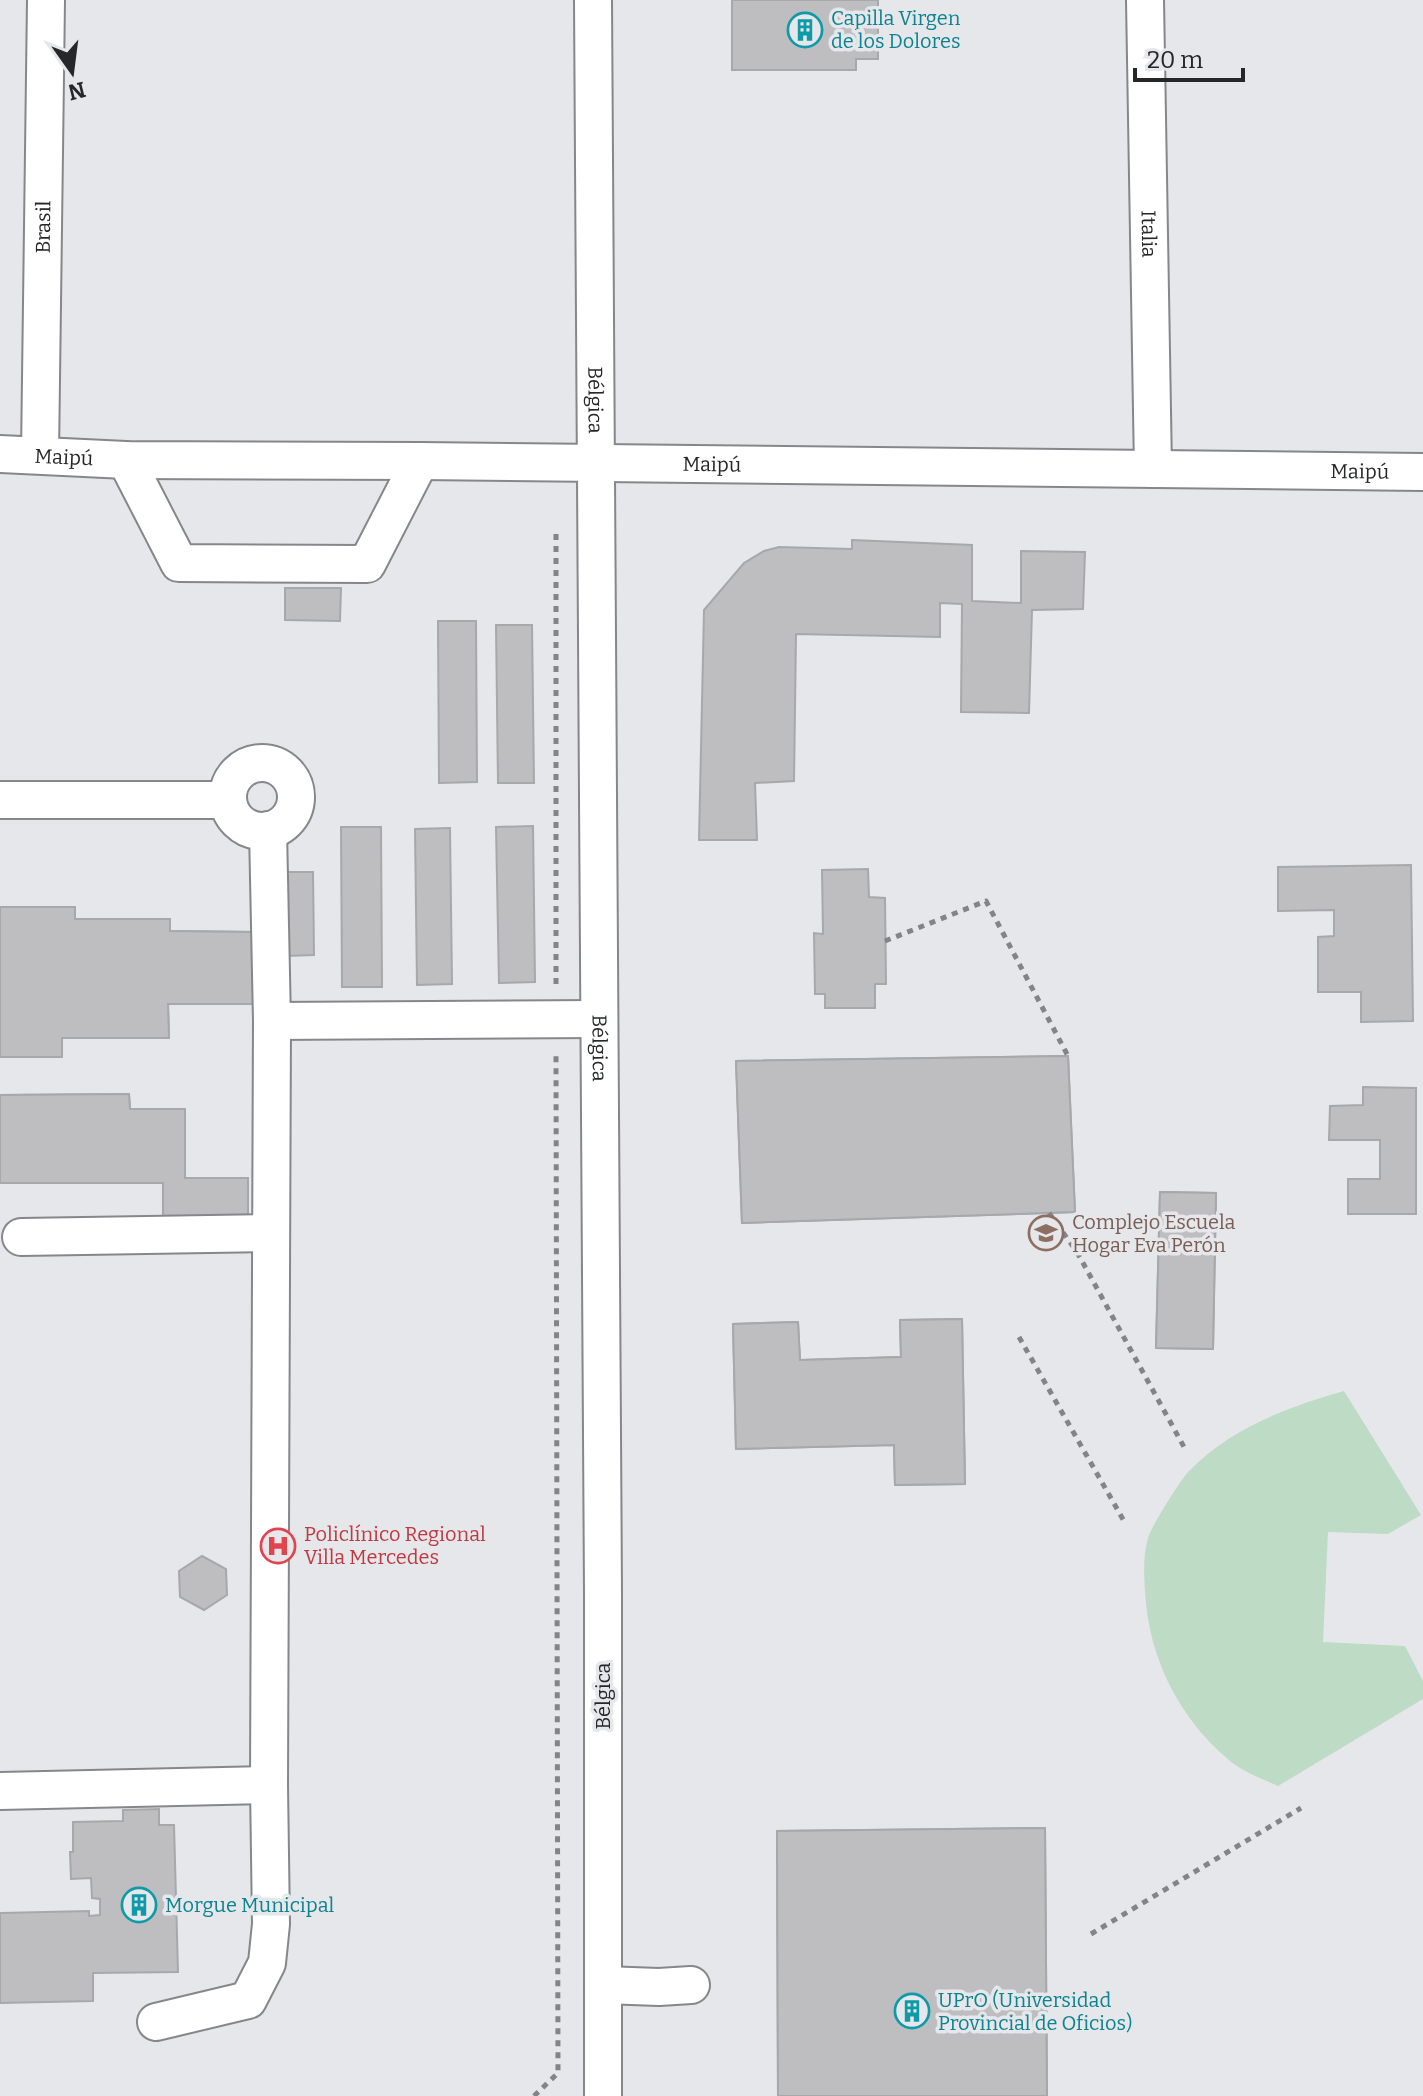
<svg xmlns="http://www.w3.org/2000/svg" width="1423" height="2096" viewBox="0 0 1423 2096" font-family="Bitter,serif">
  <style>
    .green { fill: #bedbc5 }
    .building { fill: #bebec1; stroke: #a7a8aa; stroke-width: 2 }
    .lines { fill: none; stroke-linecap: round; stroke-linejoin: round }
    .minor-casing { stroke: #86878a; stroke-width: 40 }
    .path { stroke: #838486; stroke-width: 5; stroke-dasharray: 6 6; stroke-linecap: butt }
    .minor { stroke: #fff; stroke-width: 36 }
    .labels { text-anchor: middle; stroke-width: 7; stroke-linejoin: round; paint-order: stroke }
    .culture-label { font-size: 20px; fill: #0d838f; stroke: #e6e7ea; text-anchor: start }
    .street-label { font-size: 20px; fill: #262728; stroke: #e6e7ea }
    .education-label { font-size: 20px; fill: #785e54; stroke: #e6e7ea; text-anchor: start }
    .health-label { font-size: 20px; fill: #be3a42; stroke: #e6e7ea; text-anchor: start }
  </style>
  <rect width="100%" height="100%" fill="#e6e7ea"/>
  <path class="green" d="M1344 1391 1421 1515 1388 1534 1328 1532 1323 1642 1405 1646 1423 1681V1699L1278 1786C1263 1779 1243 1772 1230 1761 1179 1718 1149 1659 1145 1592 1144 1575 1143 1555 1148 1538 1151 1527 1181 1479 1189 1471 1231 1428 1288 1407 1344 1391Z"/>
  <g class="building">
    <polygon points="732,0 878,0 878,59 856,59 856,70 732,70"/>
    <polygon points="852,540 972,545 972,601 1021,603 1021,551 1085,552 1083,609 1032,610 1029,713 961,712 962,604 940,603 940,637 796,634 794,781 755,783 757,840 699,840 704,610 744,563 764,551 779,547 852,549"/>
    <polygon points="285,588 341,588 340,621 285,620"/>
    <polygon points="438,621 476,621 477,782 439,783"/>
    <polygon points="496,625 532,625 534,783 498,783"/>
    <polygon points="533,826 535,982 499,983 496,827"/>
    <polygon points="341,827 381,827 382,987 342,987"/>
    <polygon points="450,828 452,984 417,985 415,829"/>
    <polygon points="1411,865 1413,1021 1361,1022 1361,992 1318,992 1318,937 1334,936 1334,910 1278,911 1278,867"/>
    <polygon points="868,869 869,897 885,898 886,984 875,984 875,1008 825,1008 825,994 815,994 814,933 823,934 822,870"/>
    <polygon points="285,872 313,872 314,955 286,956"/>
    <polygon points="0,907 75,907 75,919 170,919 170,931 257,932 257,1004 168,1004 169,1038 62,1038 62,1057 0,1057"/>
    <polygon points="0,907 75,907 75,919 170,919 170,931 257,932 257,1004 168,1004 169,1038 62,1038 62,1057 0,1057"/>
    <polygon points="1068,1056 1075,1212 742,1223 736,1061"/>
    <polygon points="1068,1056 1075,1212 742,1223 736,1061"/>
    <polygon points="1363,1087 1416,1088 1416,1214 1348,1214 1348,1179 1380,1179 1380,1140 1329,1140 1330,1106 1363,1105"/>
    <polygon points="129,1094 130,1109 185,1109 185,1178 248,1178 248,1220 163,1221 163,1183 0,1183 0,1095"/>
    <polygon points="129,1094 130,1109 185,1109 185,1178 248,1178 248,1220 163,1221 163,1183 0,1183 0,1095"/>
    <polygon points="1160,1192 1216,1193 1213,1349 1156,1348"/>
    <polygon points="1160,1192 1216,1193 1213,1349 1156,1348"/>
    <polygon points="962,1319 965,1484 895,1485 894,1445 736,1449 733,1324 798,1322 800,1360 901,1357 900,1320"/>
    <polygon points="962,1319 965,1484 895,1485 894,1445 736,1449 733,1324 798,1322 800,1360 901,1357 900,1320"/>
    <polygon points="202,1556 226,1569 227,1595 204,1610 180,1597 179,1571"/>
    <polygon points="159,1809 159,1825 174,1825 178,1972 93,1973 93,2001 0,2003 0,1913 89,1911 89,1916 100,1915 100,1899 92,1898 91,1878 71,1879 70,1852 73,1852 73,1822 123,1821 123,1810"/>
    <polygon points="1045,1828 1047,2096 778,2096 777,1831"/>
    <polygon points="1045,1828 1047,2096 778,2096 777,1831"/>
  </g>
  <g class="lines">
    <g class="minor-casing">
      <g id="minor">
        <path id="s1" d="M593 0 603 1592V2096"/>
        <path id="s2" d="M1145 0 1153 469"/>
        <path id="s3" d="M0 454 126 460 420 461 1423 472"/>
        <path id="s4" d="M40 455 46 0"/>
        <polyline points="126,460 179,563 367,564 420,461"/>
        <circle cx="262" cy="797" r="34"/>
        <polyline points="0,800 228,800"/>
        <polyline points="272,1021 599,1019"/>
        <polyline points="21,1237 271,1233"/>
        <polyline points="0,1791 269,1785"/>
        <polyline points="603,1985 659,1987 691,1985"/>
        <polyline points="156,2022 248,2000 267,1963 271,1924 269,1785 272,1021 268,830"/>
      </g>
    </g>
    <g class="path">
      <polyline points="885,941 986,901 1068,1056"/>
      <polyline points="556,984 556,529"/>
      <polyline points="1049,1213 1077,1252 1184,1447"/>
      <polyline points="1019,1337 1124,1521"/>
      <polyline points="1091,1934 1301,1808"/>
      <polyline points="534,2096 558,2073 556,1054"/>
    </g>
    <use href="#minor" class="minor"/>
  </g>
  <defs>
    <g id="building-ring" transform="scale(1.8)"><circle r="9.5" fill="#e6e7ea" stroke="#0f9aa8" stroke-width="1.5"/><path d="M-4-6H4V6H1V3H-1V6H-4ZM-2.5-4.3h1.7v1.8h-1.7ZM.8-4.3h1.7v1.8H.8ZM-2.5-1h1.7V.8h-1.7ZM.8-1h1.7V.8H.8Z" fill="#0f9aa8"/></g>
    <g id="school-ring" transform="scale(1.8)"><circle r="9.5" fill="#e6e7ea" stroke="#8d6e63" stroke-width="1.5"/><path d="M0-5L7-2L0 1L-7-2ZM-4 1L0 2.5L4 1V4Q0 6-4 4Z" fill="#8d6e63"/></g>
    <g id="hospital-ring" transform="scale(1.8)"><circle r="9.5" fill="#e6e7ea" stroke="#e0444e" stroke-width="1.5"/><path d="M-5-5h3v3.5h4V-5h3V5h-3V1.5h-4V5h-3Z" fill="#e0444e"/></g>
  </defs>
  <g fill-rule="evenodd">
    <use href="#building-ring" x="805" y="30"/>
    <use href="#school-ring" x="1046" y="1233"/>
    <use href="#hospital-ring" x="278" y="1546"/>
    <use href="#building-ring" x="139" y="1905"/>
    <use href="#building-ring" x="912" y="2011"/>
  </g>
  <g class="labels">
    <g class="culture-label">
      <text x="831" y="25">Capilla Virgen<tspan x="831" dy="23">de los Dolores</tspan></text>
      <text x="165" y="1912">Morgue Municipal</text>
      <text x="938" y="2007">UPrO (Universidad<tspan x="938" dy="23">Provincial de Oficios)</tspan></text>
    </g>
    <g class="street-label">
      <text dy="7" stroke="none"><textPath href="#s4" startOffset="228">Brasil</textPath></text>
      <text dy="7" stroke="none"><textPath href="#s2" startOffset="234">Italia</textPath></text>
      <text dy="7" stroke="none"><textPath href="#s1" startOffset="400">Bélgica</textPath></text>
      <text dy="7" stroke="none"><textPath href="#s3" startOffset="64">Maipú</textPath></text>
      <text dy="7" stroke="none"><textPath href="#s3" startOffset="712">Maipú</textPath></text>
      <text dy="7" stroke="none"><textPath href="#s3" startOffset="1360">Maipú</textPath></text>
      <text dy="7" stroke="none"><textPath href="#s1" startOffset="1048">Bélgica</textPath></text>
      <text transform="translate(603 1696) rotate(-90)" y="7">Bélgica</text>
    </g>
    <g class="education-label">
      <text x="1072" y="1229">Complejo Escuela<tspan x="1072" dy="23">Hogar Eva Perón</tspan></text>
    </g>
    <g class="health-label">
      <text x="304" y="1541">Policlínico Regional<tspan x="304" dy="23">Villa Mercedes</tspan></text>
    </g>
  </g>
  <g transform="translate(72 72) rotate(166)" stroke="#e6e7ea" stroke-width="6" paint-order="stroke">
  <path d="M0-6L14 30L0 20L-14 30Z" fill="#262728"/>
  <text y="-12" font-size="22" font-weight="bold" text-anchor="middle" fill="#262728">N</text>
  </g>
  <path d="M1135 68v12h108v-12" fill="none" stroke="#262728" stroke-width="4"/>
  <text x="1147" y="68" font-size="24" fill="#262728" stroke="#e6e7ea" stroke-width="6" paint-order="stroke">20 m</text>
</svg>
